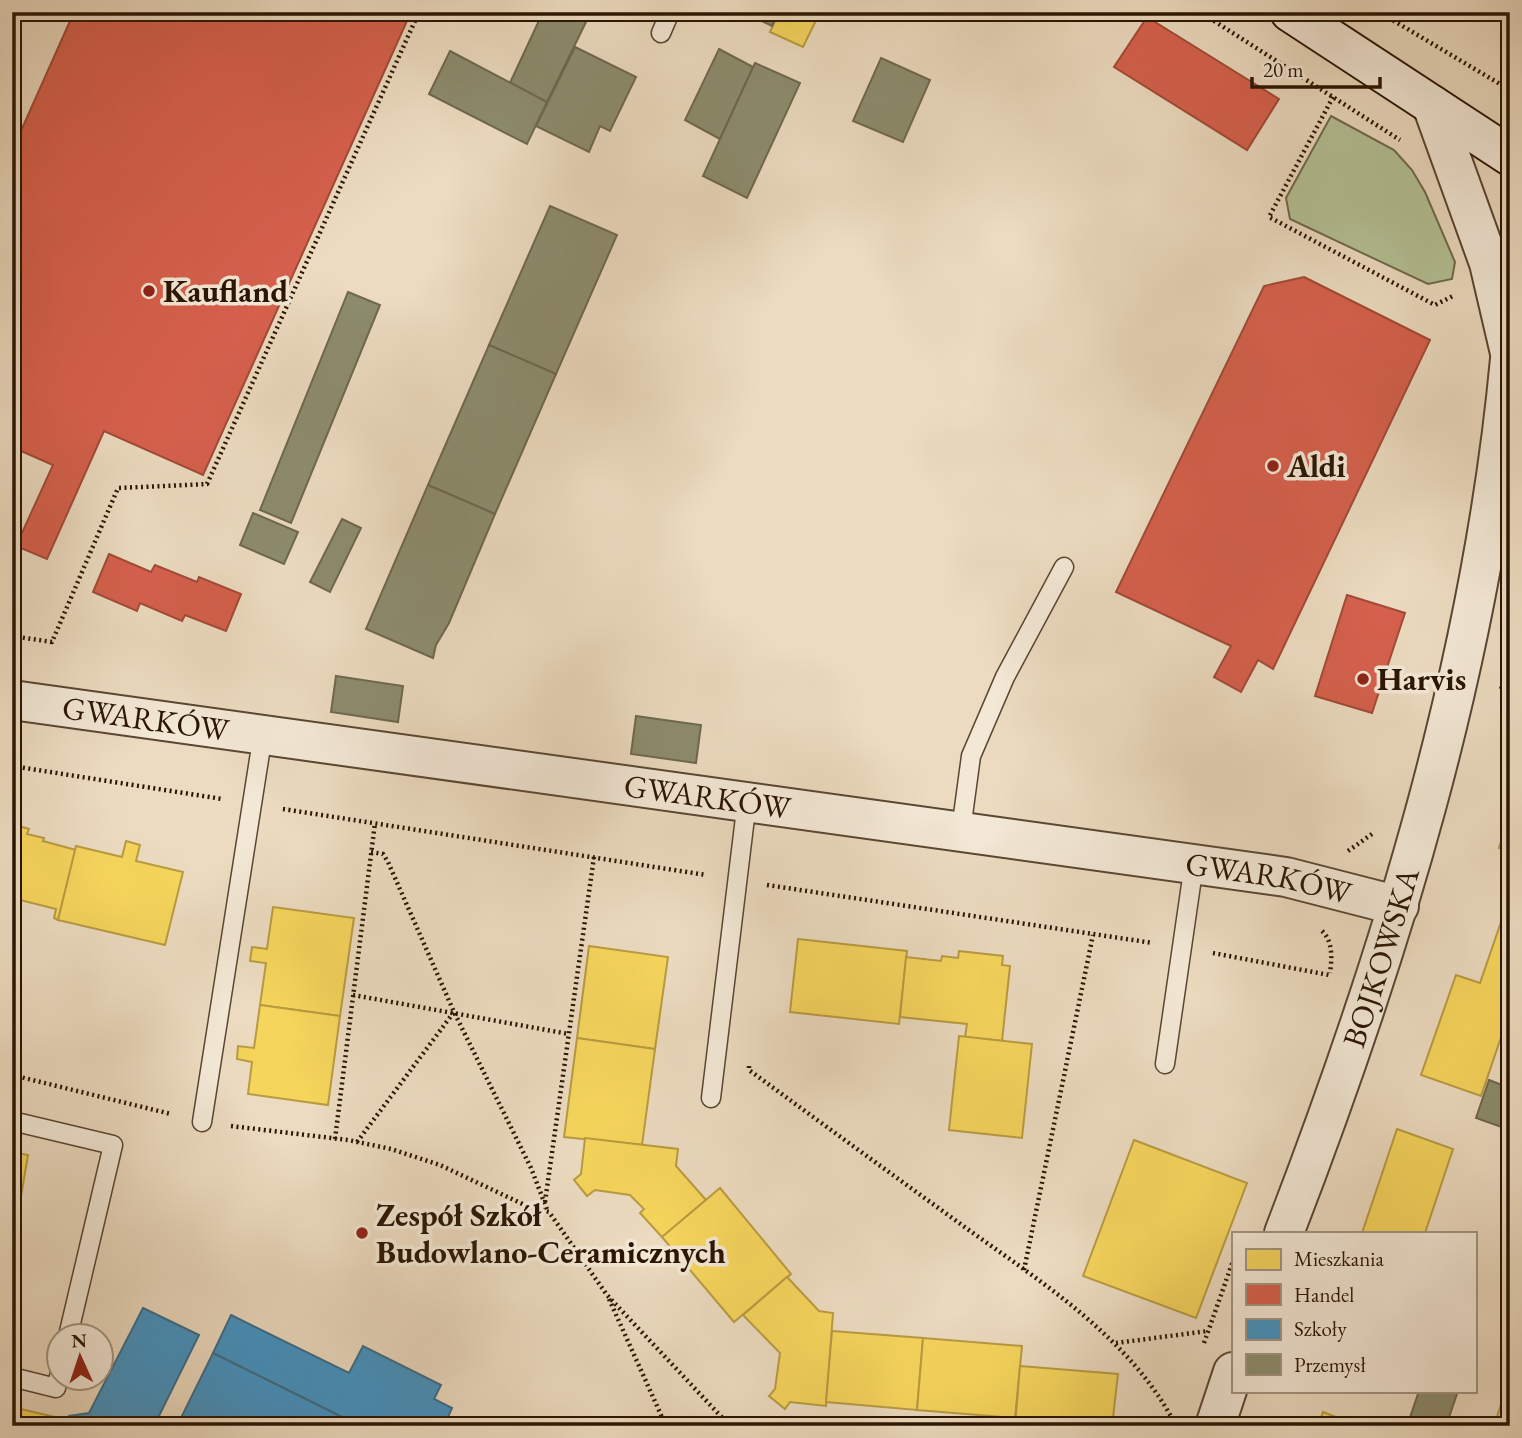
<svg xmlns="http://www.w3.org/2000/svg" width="1522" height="1438" viewBox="0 0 1522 1438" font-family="'EB Garamond',serif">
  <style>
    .green { fill: #b4c195; stroke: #6f6b4c; stroke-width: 2 }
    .homes { fill: #f6d55c; stroke: #b99b41; stroke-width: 2 }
    .shops { fill: #d6604d; stroke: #a24a36; stroke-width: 2 }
    .schools { fill: #4393c3; stroke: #3c6d89; stroke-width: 2 }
    .industry { fill: #8c8c6e; stroke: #6f684e; stroke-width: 2 }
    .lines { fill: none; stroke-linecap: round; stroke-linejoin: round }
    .service-casing { stroke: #5a4632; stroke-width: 21 }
    .tertiary-casing { stroke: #5a4632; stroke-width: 42 }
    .secondary-casing { stroke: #2a1502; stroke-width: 42 }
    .path { stroke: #2a1502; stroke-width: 4.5; stroke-dasharray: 2 3.5; stroke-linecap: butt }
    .service { stroke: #f3e8d6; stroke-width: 18 }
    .tertiary { stroke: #f3e8d6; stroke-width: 38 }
    .secondary { stroke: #f3e8d6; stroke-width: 38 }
    .poi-dot { fill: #8f2418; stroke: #f3e8d6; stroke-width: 2.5 }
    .labels { text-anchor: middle; stroke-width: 7; stroke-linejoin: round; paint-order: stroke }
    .poi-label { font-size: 32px; font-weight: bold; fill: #2a1502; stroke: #f3e8d6; text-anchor: start }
    .street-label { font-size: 32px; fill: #2a1502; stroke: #f3e8d6 }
  </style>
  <rect width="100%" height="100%" fill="#ecdbc0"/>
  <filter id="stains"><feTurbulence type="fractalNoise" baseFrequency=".00286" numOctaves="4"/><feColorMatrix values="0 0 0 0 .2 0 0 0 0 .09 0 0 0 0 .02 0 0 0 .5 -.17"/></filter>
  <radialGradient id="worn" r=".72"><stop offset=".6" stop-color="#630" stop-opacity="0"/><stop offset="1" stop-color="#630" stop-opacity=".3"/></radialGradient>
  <polygon class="green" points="1331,116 1394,150 1412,170 1425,192 1455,262 1452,279 1428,284 1290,219 1286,198"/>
  <g class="homes">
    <polygon points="779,12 820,12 803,47 770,32"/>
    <polygon points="1510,814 1510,852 1499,848"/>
    <polygon points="12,824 29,829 27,834 44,838 43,841 76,850 58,920 54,918 56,909 12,898"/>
    <polygon points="126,841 140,845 136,861 183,872 165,945 58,920 76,846 122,857"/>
    <polygon points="273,907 354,918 340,1016 260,1005 266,963 250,961 252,947 267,949"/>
    <polygon points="1501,922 1510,925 1510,1011 1481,1096 1421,1075 1456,975 1480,983"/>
    <polygon points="798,939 907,951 899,1024 790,1012"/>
    <polygon points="589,946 668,957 655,1049 577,1038"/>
    <polygon points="959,951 1003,956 1002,965 1010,966 1002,1041 965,1037 967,1024 900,1017 906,957 941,961 942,956 958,958"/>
    <polygon points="260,1005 340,1016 328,1105 248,1094 252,1062 237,1059 238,1046 254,1048"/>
    <polygon points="959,1036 1032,1044 1022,1138 949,1130"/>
    <polygon points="577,1038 655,1049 642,1145 564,1137"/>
    <polygon points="1397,1129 1453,1149 1425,1233 1362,1233"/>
    <polygon points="585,1138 678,1149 676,1166 706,1200 662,1237 640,1213 644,1209 630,1195 595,1190 587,1196 574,1180 581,1174"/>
    <polygon points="1134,1140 1247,1183 1196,1318 1083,1276"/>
    <polygon points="12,1152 28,1155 15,1232 12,1231"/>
    <polygon points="720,1188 791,1274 734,1322 662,1237"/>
    <polygon points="787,1277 819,1311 833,1313 826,1406 790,1402 785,1409 769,1396 775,1389 780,1353 743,1315"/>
    <polygon points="832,1331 923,1338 917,1410 826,1402"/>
    <polygon points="923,1338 1022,1346 1015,1418 917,1410"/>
    <polygon points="1020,1366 1118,1374 1112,1426 1015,1426"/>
    <polygon points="1510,1377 1510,1426 1494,1426"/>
    <polygon points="12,1407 68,1420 66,1426 12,1426"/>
    <polygon points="1323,1412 1359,1426 1318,1426"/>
  </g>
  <g class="shops">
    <polygon points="74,12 411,12 203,475 104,431 47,559 16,546 53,465 12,447 12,151"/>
    <polygon points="1147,17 1279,99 1247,150 1114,67"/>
    <polygon points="1304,277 1430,340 1273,669 1258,660 1241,692 1214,677 1231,646 1116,592 1264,286"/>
    <polygon points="109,554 151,572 155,565 197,582 199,577 241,594 226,631 185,615 182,621 140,603 137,611 93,592"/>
    <polygon points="1347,595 1405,613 1372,713 1315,696"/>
  </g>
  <g class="schools">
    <polygon points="143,1308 199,1335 154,1426 66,1426 69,1416 89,1413"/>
    <polygon points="231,1315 349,1373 363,1346 441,1385 434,1399 452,1408 444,1426 352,1426 354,1423 213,1353"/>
    <polygon points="213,1353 354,1423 352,1426 177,1426"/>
  </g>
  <g class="industry">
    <polygon points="543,12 564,12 586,22 547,102 509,85"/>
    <polygon points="743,12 779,12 772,26"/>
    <polygon points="575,47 636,77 610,131 600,126 589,152 536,126"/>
    <polygon points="719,49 753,67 720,139 685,120"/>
    <polygon points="450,51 547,102 527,144 429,94"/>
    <polygon points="881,58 930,80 903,142 853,121"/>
    <polygon points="755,63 800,83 747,198 703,176"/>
    <polygon points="550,206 617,235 556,374 489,345"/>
    <polygon points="348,292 380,305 291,523 260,510"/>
    <polygon points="489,345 556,374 495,514 428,485"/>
    <polygon points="428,485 495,514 449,623 436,645 433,658 366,629"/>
    <polygon points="253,513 298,532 284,564 240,545"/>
    <polygon points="342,519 361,528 330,592 310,582"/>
    <polygon points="336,676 403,686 398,722 331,712"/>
    <polygon points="636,716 701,725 696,763 631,754"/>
    <polygon points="1489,1080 1510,1088 1510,1130 1476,1118"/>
    <polygon points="1419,1391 1458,1391 1446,1426 1407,1426"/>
  </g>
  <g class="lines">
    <g class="service-casing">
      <g id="service">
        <polyline points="661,33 670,12"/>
        <polyline points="961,830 971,756 1005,677 1064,567"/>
        <polyline points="1165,1064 1194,864"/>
        <polyline points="711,1098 747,801"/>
        <polyline points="12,1121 113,1145 68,1336"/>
        <polyline points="202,1122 263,734"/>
        <polyline points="12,1377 56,1388 60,1373"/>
      </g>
    </g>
    <g class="tertiary-casing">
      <g id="tertiary">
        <polyline points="1432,105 1489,263 1510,353"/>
        <path id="s1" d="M12 700 1286 877 1399 906"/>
        <path id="s2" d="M1284 1233C1392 953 1482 660 1510 359"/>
        <polyline points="1215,1426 1233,1372"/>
      </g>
    </g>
    <g class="secondary-casing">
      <polyline id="secondary" points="1290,12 1510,156"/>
    </g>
    <g class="path">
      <polyline points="1200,12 1400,140"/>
      <polyline points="1379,12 1510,90"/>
      <polyline points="1333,97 1269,217 1435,305 1455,295"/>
      <polyline points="12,636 52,642 118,488 207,484 419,12"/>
      <polyline points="1501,689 1510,661"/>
      <polyline points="12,766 222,799"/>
      <polyline points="283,809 706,875"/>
      <polyline points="1348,851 1372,834"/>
      <polyline points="371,852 383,854 388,862 454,1012 531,1168 548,1212"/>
      <polyline points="767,885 1153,943"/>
      <path d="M1322 931C1333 941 1332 959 1330 973"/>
      <polyline points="1213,953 1329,975"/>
      <polyline points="353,995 569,1034"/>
      <path d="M749 1066V1070C817 1120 886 1170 955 1220 1033 1277 1126 1333 1173 1420"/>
      <polyline points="12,1075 171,1114"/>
      <polyline points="231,1126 348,1140 391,1149 440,1165 529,1207 549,1212 607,1295 730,1426"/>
      <polyline points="335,1139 375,823"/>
      <polyline points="357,1142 454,1012"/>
      <polyline points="545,1202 594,857"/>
      <polyline points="1024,1270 1093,935"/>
      <polyline points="609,1299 666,1426"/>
      <polyline points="1507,1305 1510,1306"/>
      <polyline points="1116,1343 1208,1331"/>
      <polyline points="1204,1343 1233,1261"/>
    </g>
    <use href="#service" class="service"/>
    <use href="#tertiary" class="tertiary"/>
    <use href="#secondary" class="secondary"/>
  </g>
  <g class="poi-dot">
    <circle cx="149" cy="291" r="7"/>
    <circle cx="1273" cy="466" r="7"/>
    <circle cx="1363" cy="679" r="7"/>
    <circle cx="362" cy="1233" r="7"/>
  </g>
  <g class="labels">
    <g class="poi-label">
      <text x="163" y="302">Kaufland</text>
      <text x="1287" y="477">Aldi</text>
      <text x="1377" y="690">Harvis</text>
      <text x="376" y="1226">Zespół Szkół<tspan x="376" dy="37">Budowlano-Ceramicznych</tspan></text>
    </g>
    <g class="street-label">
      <text dy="11" stroke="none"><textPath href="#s1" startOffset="135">GWARKÓW</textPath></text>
      <text dy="11" stroke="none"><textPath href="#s1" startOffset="702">GWARKÓW</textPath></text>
      <text dy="11" stroke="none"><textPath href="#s1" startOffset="1269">GWARKÓW</textPath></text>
      <text dy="11" stroke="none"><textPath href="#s2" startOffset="292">BOJKOWSKA</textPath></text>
    </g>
  </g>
  <rect width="1522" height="1438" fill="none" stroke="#ecdbc0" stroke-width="42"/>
  <rect x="14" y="14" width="1494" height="1410" fill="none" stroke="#2a1502" stroke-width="3.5"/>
  <rect x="21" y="21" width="1480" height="1396" fill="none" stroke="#2a1502" stroke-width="2"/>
  <rect x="1232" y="1232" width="245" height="161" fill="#f3e8d6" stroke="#a39481" stroke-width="2"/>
  <rect x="1246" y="1249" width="35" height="21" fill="#f6d55c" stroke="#a39481" stroke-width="2"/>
  <text x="1294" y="1266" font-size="21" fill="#2a1502">Mieszkania</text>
  <rect x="1246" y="1284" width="35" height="21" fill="#d6604d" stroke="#a39481" stroke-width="2"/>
  <text x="1294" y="1302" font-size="21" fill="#2a1502">Handel</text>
  <rect x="1246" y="1319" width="35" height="21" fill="#4393c3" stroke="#a39481" stroke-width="2"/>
  <text x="1294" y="1336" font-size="21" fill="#2a1502">Szkoły</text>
  <rect x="1246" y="1354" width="35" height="21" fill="#8c8c6e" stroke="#a39481" stroke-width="2"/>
  <text x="1294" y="1372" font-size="21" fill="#2a1502">Przemysł</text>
  <g transform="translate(80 1357) rotate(357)"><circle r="33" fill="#f3e8d6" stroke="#a39481" stroke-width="2"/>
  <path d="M0-5L12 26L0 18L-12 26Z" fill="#8f2418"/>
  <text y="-10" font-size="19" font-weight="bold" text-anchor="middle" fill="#2a1502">N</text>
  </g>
  <path d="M1252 77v10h128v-10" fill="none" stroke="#2a1502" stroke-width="3.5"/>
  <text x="1263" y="77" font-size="21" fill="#2a1502" stroke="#f3e8d6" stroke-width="5" paint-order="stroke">20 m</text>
  <rect width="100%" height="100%" filter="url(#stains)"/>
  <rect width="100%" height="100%" fill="url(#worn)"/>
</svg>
